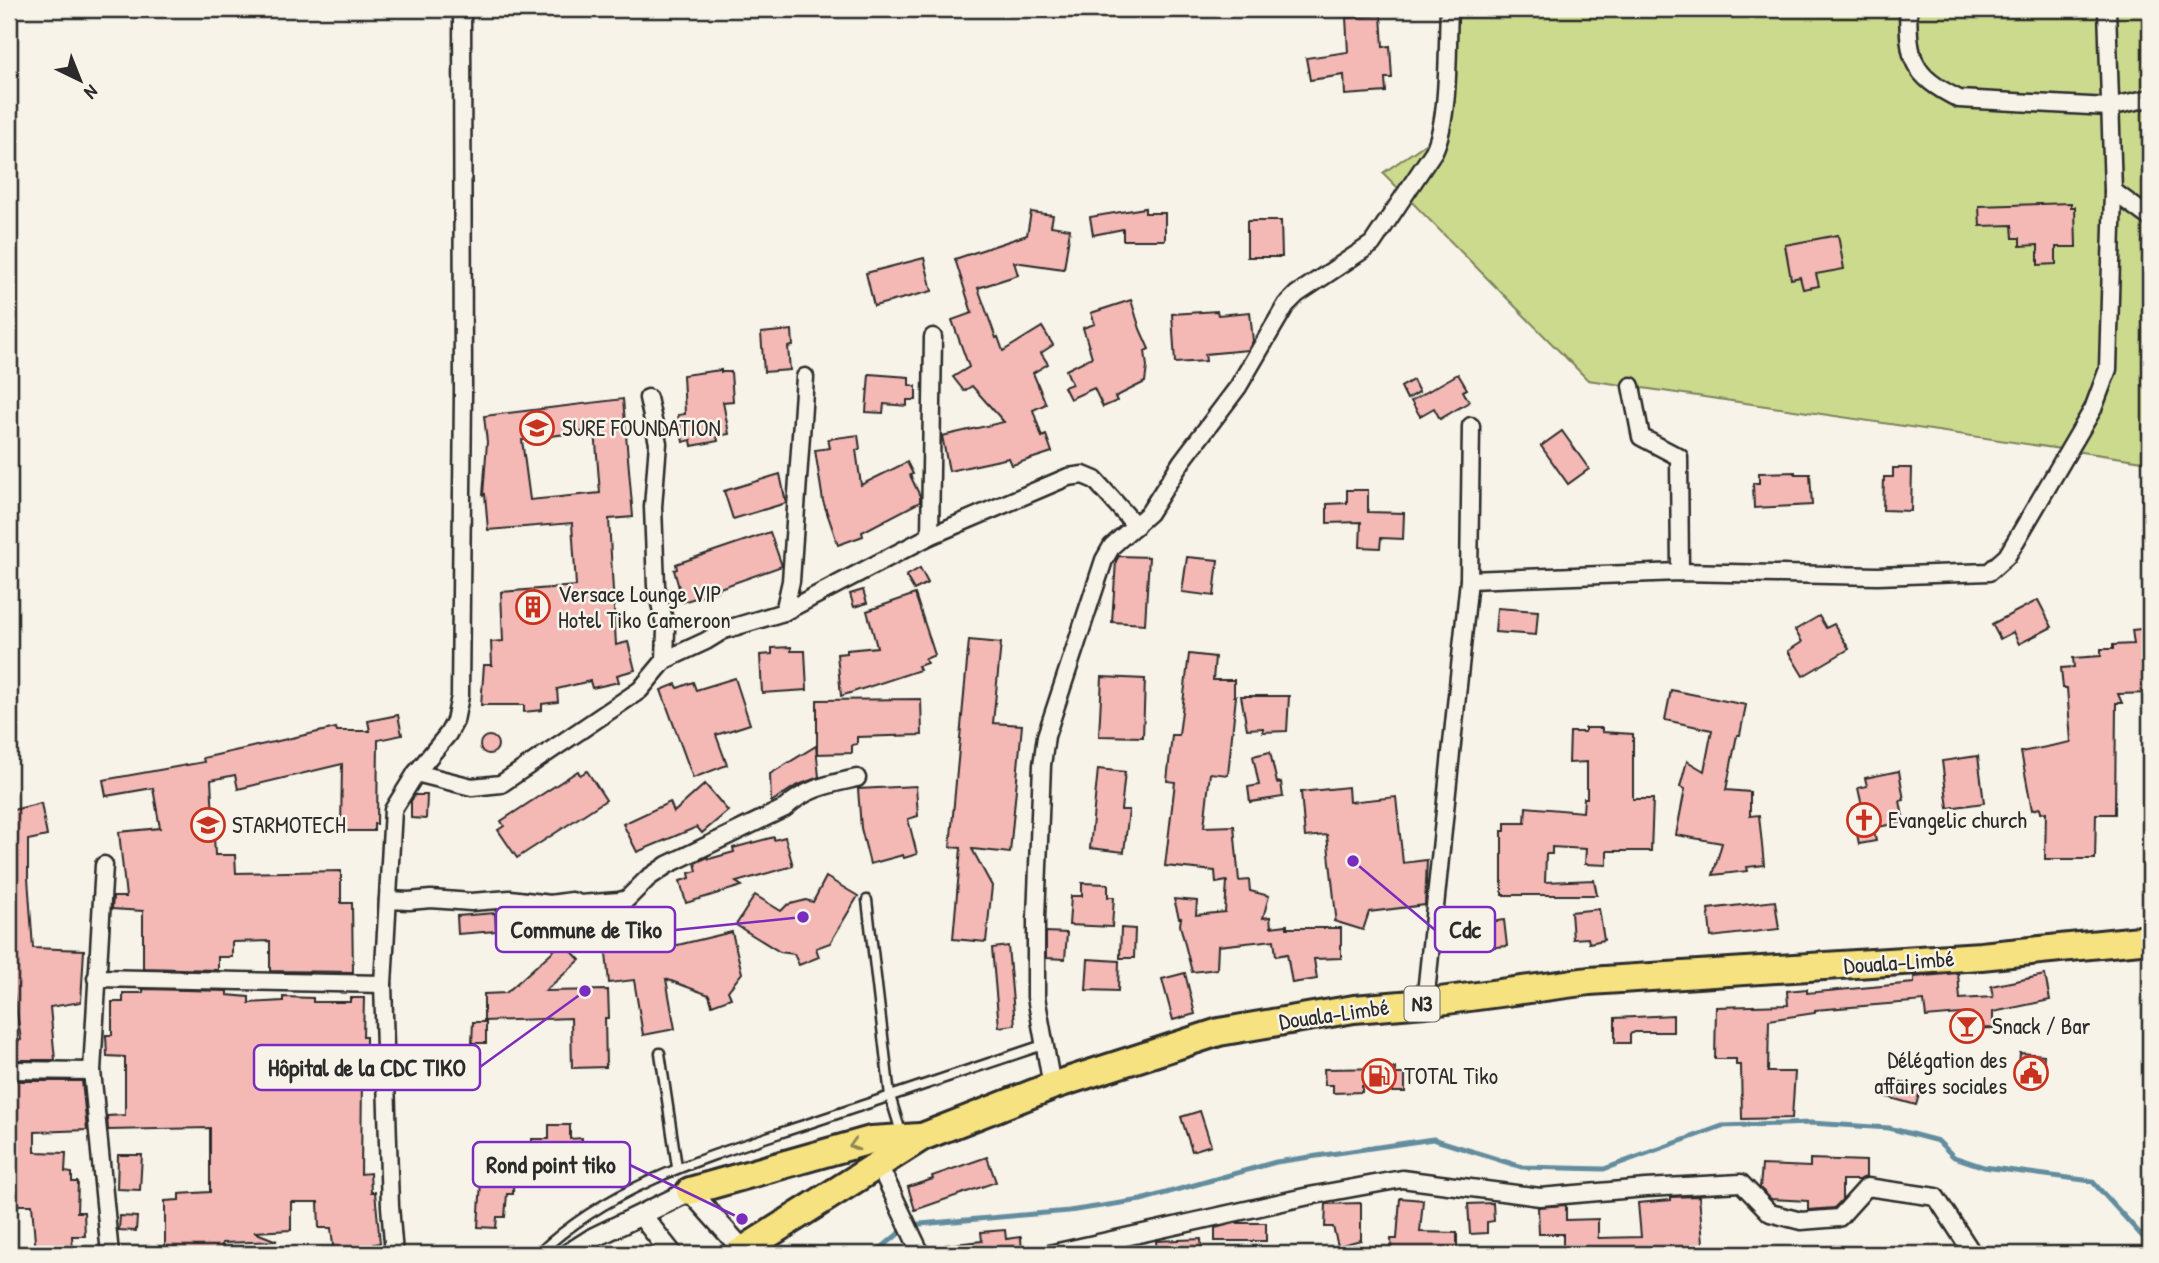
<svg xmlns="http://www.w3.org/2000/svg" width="2159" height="1263" viewBox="0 0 2159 1263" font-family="'Patrick Hand',sans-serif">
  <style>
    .green { fill: #ccda8e; stroke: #7c825c; stroke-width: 2 }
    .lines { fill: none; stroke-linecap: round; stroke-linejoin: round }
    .stream { stroke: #648d9e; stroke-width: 5 }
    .building { fill: #f4b8b5; stroke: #2b2b2b; stroke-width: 2; fill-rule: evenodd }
    .service-casing { stroke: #2b2b2b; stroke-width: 13 }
    .minor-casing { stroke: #2b2b2b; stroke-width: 21 }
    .tertiary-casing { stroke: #2b2b2b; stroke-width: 24 }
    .trunk-casing { stroke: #2b2b2b; stroke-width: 32 }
    .service { stroke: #f7f3e8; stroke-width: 8 }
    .minor { stroke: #f7f3e8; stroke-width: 16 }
    .tertiary { stroke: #f7f3e8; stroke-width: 19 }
    .trunk { stroke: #f6e281; stroke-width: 26 }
    .oneway { stroke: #908656 }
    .labels { text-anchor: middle; stroke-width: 5; stroke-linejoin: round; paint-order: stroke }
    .shield { fill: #f7f3e8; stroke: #686764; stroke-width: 2 }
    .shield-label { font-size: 21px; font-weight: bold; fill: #2b2b2b }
    .poi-label { font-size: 23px; fill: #2b2b2b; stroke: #f7f3e8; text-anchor: start }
    .street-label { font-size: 23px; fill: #2b2b2b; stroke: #f7f3e8 }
    .leader { fill: none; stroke: #7b2cbf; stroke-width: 2.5 }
    .callout-dot { fill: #7b2cbf; stroke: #f7f3e8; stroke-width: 2.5 }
    .callout { fill: #f7f3e8; stroke: #7b2cbf; stroke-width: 2.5 }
    .callout-label { font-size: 24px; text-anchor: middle; font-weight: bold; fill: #2b2b2b }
  </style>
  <rect width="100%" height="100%" fill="#f7f3e8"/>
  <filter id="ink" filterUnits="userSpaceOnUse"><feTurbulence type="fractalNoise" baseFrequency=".0143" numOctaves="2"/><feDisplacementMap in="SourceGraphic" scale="14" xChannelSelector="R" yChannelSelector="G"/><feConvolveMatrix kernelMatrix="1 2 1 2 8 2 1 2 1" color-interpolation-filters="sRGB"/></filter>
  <g filter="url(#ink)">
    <polygon class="green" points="1448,9 2150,9 2150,462 1588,380 1383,173 1441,133"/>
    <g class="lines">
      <polyline class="stream" points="874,1254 909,1225 1069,1211 1141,1200 1276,1162 1433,1139 1522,1167 1604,1169 1722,1126 1811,1123 1889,1128 1938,1141 1954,1157 1984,1167 2092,1181 2143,1237 2150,1236"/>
    </g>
    <g class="building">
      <polygon points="1381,15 1383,47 1390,46 1392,78 1385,78 1386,92 1345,95 1344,75 1310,80 1306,58 1348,52 1346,18"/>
      <polygon points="2071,203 2071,207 2075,207 2076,247 2056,247 2056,264 2038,265 2038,245 2020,246 2020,238 2013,238 2012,225 1980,226 1979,206"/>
      <polygon points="1145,208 1145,213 1165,213 1165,240 1123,240 1123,229 1093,235 1090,217"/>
      <polygon points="1031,212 1053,215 1051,226 1070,229 1064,269 1014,262 1018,275 978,288 996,338 998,337 1003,351 1042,327 1053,345 1041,353 1048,364 1033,373 1046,404 1033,410 1042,437 1046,435 1052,452 1012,465 1009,458 949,471 942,436 1004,422 972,386 964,391 953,377 969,367 952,320 972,313 955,259 1027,235"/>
      <polygon points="1247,221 1281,221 1282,257 1247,257"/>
      <polygon points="1838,235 1844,269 1816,274 1819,286 1803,289 1800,277 1791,279 1785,245"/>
      <polygon points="924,258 932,291 874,306 866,273"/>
      <polygon points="1131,300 1140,329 1149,349 1145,351 1147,367 1145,382 1115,397 1117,401 1103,407 1094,388 1070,399 1064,387 1072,384 1066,370 1092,357 1083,328 1095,324 1091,313"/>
      <polygon points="1217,311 1218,315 1250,312 1253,341 1248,350 1205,354 1206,361 1175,363 1172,314"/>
      <polygon points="792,330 793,346 788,347 790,370 764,372 761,333"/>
      <polygon points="721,370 721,372 731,372 733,401 723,402 729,434 717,436 718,441 692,446 691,440 683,442 678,415 685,414 683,375"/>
      <polygon points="869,374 909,377 909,385 916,386 916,400 907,400 907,406 884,404 883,413 866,412"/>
      <polygon points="1458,374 1467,389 1463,391 1469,402 1440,419 1434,408 1420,416 1411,401"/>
      <polygon points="1413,380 1419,392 1407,399 1401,387"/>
      <path d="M623 399 633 517 609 519 616 645 628 642 635 670 617 675 619 682 592 688 590 681 557 689 558 702 542 704V710L524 712V705H481L484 665H492L491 642 503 641 501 592 576 586 572 523 488 530 485 494 483 495 487 442 484 416ZM595 430 600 493 530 500 522 440Z"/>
      <polygon points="1562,431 1589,469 1568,484 1541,446"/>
      <polygon points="858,435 860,449 856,450 861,485 907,462 913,474 910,475 920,496 920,502 862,532 863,536 838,545 823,501 815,450 830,448 828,439"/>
      <polygon points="1893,468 1912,468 1911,511 1883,510 1884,477 1893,477"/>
      <polygon points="1795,472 1795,474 1810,474 1812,505 1754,508 1753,483 1759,483 1759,473"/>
      <polygon points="780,474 786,503 733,519 724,491"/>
      <polygon points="1347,490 1368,490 1368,512 1404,513 1403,539 1381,538 1380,548 1360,547 1361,522 1327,523 1327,504 1347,503"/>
      <polygon points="770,532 782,566 717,589 717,591 683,602 674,570 677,569 676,564"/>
      <polygon points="1119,556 1149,557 1145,624 1112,622 1116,561"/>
      <polygon points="1187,557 1218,560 1214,596 1182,592"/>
      <polygon points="920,568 928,583 914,590 906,576"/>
      <polygon points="863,590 867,603 854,607 850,594"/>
      <polygon points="915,594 935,655 925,659 927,663 918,666 920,670 841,696 837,654 847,653 847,650 877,647 867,611"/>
      <polygon points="2038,600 2052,627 2019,644 2013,632 2000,639 1992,624"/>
      <polygon points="1497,608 1538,611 1536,635 1495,632"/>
      <polygon points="1819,616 1826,628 1834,624 1849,649 1803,676 1788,651 1802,642 1795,630"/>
      <polygon points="2150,628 2150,693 2118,694 2122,703 2116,703 2115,814 2096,814 2095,859 2045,859 2046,812 2041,813 2040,808 2032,810 2021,752 2071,742 2067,688 2063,688 2061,668 2074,667 2073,658 2101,656 2101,649 2113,649 2113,645 2134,644 2132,630"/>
      <polygon points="969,640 1001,643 993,723 1022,725 1010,853 972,849 992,886 986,942 953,939 961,848 950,847"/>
      <polygon points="791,647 791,651 805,651 807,690 762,693 760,655 772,654 772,648"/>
      <polygon points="1189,654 1215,657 1213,680 1234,680 1234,696 1236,696 1228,775 1210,773 1204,827 1234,826 1239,881 1249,880 1250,891 1269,896 1263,918 1270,917 1271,927 1287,925 1287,928 1341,928 1341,958 1314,959 1317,979 1292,983 1287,954 1276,956 1274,940 1218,946 1217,969 1192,972 1180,925 1181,918 1179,918 1174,899 1197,901 1196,915 1225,912 1227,881 1216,883 1215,871 1165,866 1175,782 1167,781 1172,735 1179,735"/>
      <polygon points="1102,677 1145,679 1143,737 1099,736"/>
      <polygon points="735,678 750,724 716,735 727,765 693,778 661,690 676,684 678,688 693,682 696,690"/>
      <polygon points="1671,690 1746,705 1740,735 1737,735 1726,790 1750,792 1750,816 1759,815 1764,865 1747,867 1748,871 1713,875 1722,843 1676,835 1685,789 1680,787 1687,761 1704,771 1712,730 1665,720"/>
      <polygon points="1241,696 1289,696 1287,731 1263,732 1263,728 1247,729"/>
      <polygon points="921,699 922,735 857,737 857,744 852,745 852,753 817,754 817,700"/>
      <polygon points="398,715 402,735 378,740 377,824 374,824 374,831 341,831 342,764 238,789 235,775 211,780 215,855 235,855 236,873 341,871 341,903 352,903 353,972 270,971 270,941 232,942 232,957 218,957 218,970 143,968 143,911 112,909 113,897 126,897 119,832 160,828 153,788 106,796 103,780 204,762 203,758 336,728 337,731 370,731 368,721"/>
      <polygon points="1585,728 1602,728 1602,732 1633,734 1633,799 1653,799 1651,851 1607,851 1607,865 1585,864 1586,849 1552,847 1552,854 1546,854 1545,882 1594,880 1597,895 1502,895 1502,831 1505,831 1505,823 1525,823 1526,807 1583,812 1584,798 1587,798 1587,762 1569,763 1570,732 1585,732"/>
      <circle cx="489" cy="745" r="9"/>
      <polygon points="816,746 819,777 796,786 771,802 770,774"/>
      <polygon points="1270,752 1277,783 1281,782 1283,797 1250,802 1248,787 1259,785 1253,756"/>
      <polygon points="1978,756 1984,803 1948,808 1942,761"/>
      <polygon points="1098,769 1125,772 1121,810 1129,810 1124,852 1090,848"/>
      <polygon points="578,771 580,775 587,771 606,800 517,858 498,830 504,826 501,821"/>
      <polygon points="1899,771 1904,800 1900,801 1904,822 1873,828 1876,841 1859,844 1852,808 1862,806 1858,788 1867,786 1865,778"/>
      <polygon points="705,784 728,811 702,833 697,827 637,852 623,824 670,802 674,812"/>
      <polygon points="916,786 918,816 908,819 917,854 904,858 903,855 870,864 861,828 858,789"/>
      <polygon points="1348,787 1349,802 1396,797 1403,863 1427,860 1425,905 1369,912 1363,930 1334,921 1336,916 1327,835 1305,837 1301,792"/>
      <polygon points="415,795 427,795 426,819 411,818 411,801"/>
      <polygon points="41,803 47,836 28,840 28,878 33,948 84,950 81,1002 50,1007 55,1060 9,1060 9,1042 21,1040 14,993 9,993 9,946 17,946 15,912 9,912 9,811"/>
      <polygon points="774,837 774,840 785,837 793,866 736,882 742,886 686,903 680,881 690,878 689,873 697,871 695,863 708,857 709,859 734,852 733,848"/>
      <polygon points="826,877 858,896 830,943 816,948 819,957 799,965 794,954 780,952 736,925 755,895 781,911 787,905 806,900 813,902"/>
      <polygon points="1082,883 1108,884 1108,897 1114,897 1112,927 1069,925 1071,896 1082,896"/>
      <polygon points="1775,901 1779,929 1711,937 1708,909"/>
      <polygon points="1599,909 1604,940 1589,943 1588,938 1573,939 1571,912"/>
      <polygon points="495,913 496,931 458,934 457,916"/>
      <polygon points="613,916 613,930 601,942 563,942 580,960 545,991 608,990 609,1018 605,1018 606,1067 572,1068 571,1018 484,1021 484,994 506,993 562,943 523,945 523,917"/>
      <polygon points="1504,920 1507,946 1484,948 1481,923"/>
      <polygon points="1121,928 1135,929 1134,958 1120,958"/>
      <polygon points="732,932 742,973 728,991 731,998 712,1005 709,995 666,979 675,1029 643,1035 634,980 609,983 605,943 625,941 626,950 660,944 661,949"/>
      <polygon points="1046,932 1067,933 1065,959 1046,958"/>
      <polygon points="1008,946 1015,1025 999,1027 992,948"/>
      <polygon points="1088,959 1119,961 1118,991 1086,990"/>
      <polygon points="1185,973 1195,1014 1173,1020 1162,979"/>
      <polygon points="1958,973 1960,999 1993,997 1991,986 2045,975 2050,1000 1993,1012 1993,1028 1972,1029 1972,1013 1926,1017 1924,1001 1815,1010 1815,1013 1769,1020 1768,1072 1795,1072 1792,1118 1742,1119 1741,1065 1736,1065 1736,1059 1715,1059 1716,1007 1788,1005 1787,991 1807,989 1807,993 1914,983 1914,977"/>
      <polygon points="143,989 227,991 227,995 249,997 249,1003 283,1001 283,997 313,998 313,1002 350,1002 350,998 364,998 363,1037 366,1037 366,1054 372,1054 372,1076 362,1076 361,1174 370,1173 371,1192 375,1192 380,1243 374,1244 374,1250 334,1254 331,1228 319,1228 318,1202 291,1202 291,1230 254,1232 277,1241 222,1243 222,1254 165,1254 165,1201 179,1200 179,1194 210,1192 210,1128 108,1130 107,1116 125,1115 125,1057 107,1056 106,1035 112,1035 112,1002 123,1002 123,993 143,993"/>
      <polygon points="1673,1015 1673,1032 1635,1032 1630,1034 1630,1043 1615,1043 1615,1018"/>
      <polygon points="473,1022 486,1022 486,1043 472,1043"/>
      <polygon points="2020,1053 2044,1055 2042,1079 2018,1077"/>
      <polygon points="1395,1068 1395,1074 1405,1074 1405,1092 1392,1092 1391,1087 1362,1086 1362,1092 1333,1093 1333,1085 1325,1085 1324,1069"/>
      <polygon points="1889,1078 1921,1088 1916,1105 1884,1096"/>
      <polygon points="10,1081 82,1081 87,1130 35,1132 35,1152 66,1153 65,1172 72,1173 72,1182 78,1182 77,1212 84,1212 85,1236 72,1236 73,1253 36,1254 32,1205 12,1205 12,1085"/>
      <polygon points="1200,1111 1211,1145 1192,1151 1181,1117"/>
      <polygon points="549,1125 570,1125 570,1139 582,1138 582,1159 576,1159 576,1164 545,1165 545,1160 532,1160 532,1139 549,1139"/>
      <polygon points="483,1151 514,1151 513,1194 507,1194 505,1217 497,1217 496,1228 478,1227"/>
      <polygon points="118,1155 142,1155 140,1190 117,1189"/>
      <polygon points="987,1157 996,1182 915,1210 908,1187 933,1179 932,1176"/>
      <polygon points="1810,1159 1866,1161 1866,1177 1859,1180 1842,1180 1842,1200 1834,1208 1808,1210 1808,1201 1771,1199 1760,1188 1762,1165 1810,1167"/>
      <polygon points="1699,1196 1704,1254 1563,1254 1563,1234 1539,1234 1538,1207 1566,1205 1566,1220 1598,1219 1598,1238 1641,1237 1638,1203 1671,1200 1671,1197"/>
      <polygon points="1400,1198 1423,1200 1420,1232 1457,1233 1457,1250 1444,1250 1444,1254 1392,1254 1391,1239 1397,1239"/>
      <polygon points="1361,1203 1361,1240 1338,1246 1333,1227 1325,1227 1326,1204"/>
      <polygon points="1493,1203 1494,1221 1487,1222 1487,1233 1470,1234 1468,1204"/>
      <polygon points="120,1216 137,1217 136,1231 119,1230"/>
      <polygon points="1235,1223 1266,1223 1266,1241 1215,1241 1215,1228"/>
      <polygon points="1005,1230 1006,1239 1021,1237 1022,1254 947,1254 946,1245 982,1241 981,1232"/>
      <polygon points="1201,1239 1202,1254 1157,1254 1156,1241"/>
    </g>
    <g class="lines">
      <g class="service-casing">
        <g id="service">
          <polyline points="867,900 890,1096 901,1132"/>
          <polyline points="660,1053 677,1167"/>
          <path d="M538 1254C614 1182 714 1155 810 1123 888 1097 965 1071 1043 1045"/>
        </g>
      </g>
      <g class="minor-casing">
        <g id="minor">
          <path d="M1908 9C1909 59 1910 75 1959 99L2109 107 2150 98"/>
          <polyline points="2113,191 2150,218"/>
          <polyline points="1631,386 1641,437 1679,457 1680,572"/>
          <polyline points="648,398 658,443 653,507 656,586 666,629 665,660"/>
          <polyline points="930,536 933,337"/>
          <polyline points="1469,580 1680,572 1878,576 1989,572 2007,556 2093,409 2108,369 2113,191 2107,9"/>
          <polyline points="784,612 791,581 805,377"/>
          <polyline points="416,773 472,787 501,784 640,690 665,660 706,641 724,630 784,612 930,536 1068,477 1083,475 1095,480 1136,526"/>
          <polyline points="104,865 92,1071 110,1254"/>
          <path d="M388 900 409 901 431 899 471 902 510 899 550 904 572 901 580 904 619 901 627 899 648 878 667 865 785 808C806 788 830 784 857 778"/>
          <polyline points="96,978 383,984"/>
          <polyline points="1425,1003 1469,580 1471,426"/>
          <polyline points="9,1070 92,1071"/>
          <path d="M1052 1086 1036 997V917L1042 765 1046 736 1104 560 1112 546 1149 513 1182 461 1238 387 1286 305 1297 294 1372 244 1434 151C1450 117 1447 48 1449 9"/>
          <polyline points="878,1163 921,1254"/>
          <polyline points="394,1254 390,1206 383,984 393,810 416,773 448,734 455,721 460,696 463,393 462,9"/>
          <polyline points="1049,1254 1309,1196 1402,1179 1540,1197 1646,1188 1741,1183 1770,1213 1801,1221 1839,1218 1867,1187 1936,1197 1973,1254"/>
        </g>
      </g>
      <g class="tertiary-casing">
        <g id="tertiary">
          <polyline points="642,1216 672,1254"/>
          <polyline points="568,1254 595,1237 690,1191 742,1249"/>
        </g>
      </g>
      <g class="trunk-casing">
        <g id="trunk">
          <polyline points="690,1191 871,1140 920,1137"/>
          <polyline points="737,1254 922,1137 1052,1086 1219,1032 1354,1009 1425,1003 1589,981 1981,956 2150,939"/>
        </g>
      </g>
      <use href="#service" class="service"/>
      <use href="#minor" class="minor"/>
      <use href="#tertiary" class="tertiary"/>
      <use href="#trunk" class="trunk"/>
    </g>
    <defs><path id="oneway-chevron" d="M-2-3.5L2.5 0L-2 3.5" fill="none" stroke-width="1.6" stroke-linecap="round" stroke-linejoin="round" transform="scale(1.75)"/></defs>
    <use class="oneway" href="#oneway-chevron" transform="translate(854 1145) rotate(164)"/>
  </g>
  <defs>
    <g id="school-ring" transform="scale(1.75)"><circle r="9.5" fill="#f7f3e8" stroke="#c8321e" stroke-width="1.5"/><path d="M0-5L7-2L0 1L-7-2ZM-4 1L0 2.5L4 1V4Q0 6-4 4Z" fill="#c8321e"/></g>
    <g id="building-ring" transform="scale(1.75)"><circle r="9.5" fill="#f7f3e8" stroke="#c8321e" stroke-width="1.5"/><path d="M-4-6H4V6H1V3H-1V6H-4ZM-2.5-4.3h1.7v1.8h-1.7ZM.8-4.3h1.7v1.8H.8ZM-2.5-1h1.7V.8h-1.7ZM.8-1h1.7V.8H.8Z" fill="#c8321e"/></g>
    <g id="church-ring" transform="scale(1.75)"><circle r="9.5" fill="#f7f3e8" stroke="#c8321e" stroke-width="1.5"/><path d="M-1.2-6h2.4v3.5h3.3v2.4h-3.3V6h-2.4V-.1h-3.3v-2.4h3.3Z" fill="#c8321e"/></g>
    <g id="bar-ring" transform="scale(1.75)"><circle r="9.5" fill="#f7f3e8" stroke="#c8321e" stroke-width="1.5"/><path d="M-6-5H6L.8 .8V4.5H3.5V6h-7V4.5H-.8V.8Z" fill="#c8321e"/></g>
    <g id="civic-ring" transform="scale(1.75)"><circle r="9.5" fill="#f7f3e8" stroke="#c8321e" stroke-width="1.5"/><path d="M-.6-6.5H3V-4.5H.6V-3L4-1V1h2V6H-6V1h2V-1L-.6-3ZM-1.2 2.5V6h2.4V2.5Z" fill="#c8321e"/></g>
    <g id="fuel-ring" transform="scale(1.75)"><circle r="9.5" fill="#f7f3e8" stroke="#c8321e" stroke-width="1.5"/><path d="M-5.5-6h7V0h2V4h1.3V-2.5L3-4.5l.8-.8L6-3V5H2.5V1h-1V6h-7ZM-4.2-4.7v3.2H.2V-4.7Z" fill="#c8321e"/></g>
  </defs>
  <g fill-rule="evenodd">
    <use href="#school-ring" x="537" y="428"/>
    <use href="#building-ring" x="533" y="607"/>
    <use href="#church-ring" x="1864" y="820"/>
    <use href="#school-ring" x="208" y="825"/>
    <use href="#bar-ring" x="1967" y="1026"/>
    <use href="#civic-ring" x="2031" y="1073"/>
    <use href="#fuel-ring" x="1379" y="1076"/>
  </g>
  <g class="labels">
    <rect class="shield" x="1404.5" y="986.5" width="35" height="35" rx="5"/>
    <g class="shield-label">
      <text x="1422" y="1011">N3</text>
    </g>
    <g class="poi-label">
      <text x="562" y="436">SURE FOUNDATION</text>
      <text x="558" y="602">Versace Lounge VIP<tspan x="558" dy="26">Hotel Tiko Cameroon</tspan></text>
      <text x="1888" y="828">Evangelic church</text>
      <text x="232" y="833">STARMOTECH</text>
      <text x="1992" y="1034">Snack / Bar</text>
      <text x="2007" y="1068" text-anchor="end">Délégation des<tspan x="2007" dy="26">affaires sociales</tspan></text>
      <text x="1404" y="1084">TOTAL Tiko</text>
    </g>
    <g class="street-label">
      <text transform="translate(1899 962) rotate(-4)" y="8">Douala-Limbé</text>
      <text transform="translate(1334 1014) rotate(-8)" y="8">Douala-Limbé</text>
    </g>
  </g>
  <path class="leader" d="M1353 861L1435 930M803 917L675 930M585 991L480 1067M742 1219L630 1165"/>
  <g class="callout-dot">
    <circle cx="1353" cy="861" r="7"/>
    <circle cx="803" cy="917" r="7"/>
    <circle cx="585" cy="991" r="7"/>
    <circle cx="742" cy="1219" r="7"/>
  </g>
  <g class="callout">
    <rect x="1435" y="907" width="60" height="45" rx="7"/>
    <rect x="496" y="907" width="179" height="45" rx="7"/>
    <rect x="254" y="1045" width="226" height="45" rx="7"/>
    <rect x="473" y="1142" width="157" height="45" rx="7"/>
  </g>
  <g class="callout-label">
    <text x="1465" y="938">Cdc</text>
    <text x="586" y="938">Commune de Tiko</text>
    <text x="367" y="1076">Hôpital de la CDC TIKO</text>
    <text x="551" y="1173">Rond point tiko</text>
  </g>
  <rect width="2159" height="1263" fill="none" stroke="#f7f3e8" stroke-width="35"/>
  <rect x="18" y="18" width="2124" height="1228" fill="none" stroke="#2b2b2b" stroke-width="2.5" filter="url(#ink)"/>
  <g transform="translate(80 80) rotate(137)" stroke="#f7f3e8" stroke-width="5" paint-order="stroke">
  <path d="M0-5L12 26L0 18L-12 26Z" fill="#2b2b2b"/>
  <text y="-10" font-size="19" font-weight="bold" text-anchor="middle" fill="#2b2b2b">N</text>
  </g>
</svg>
